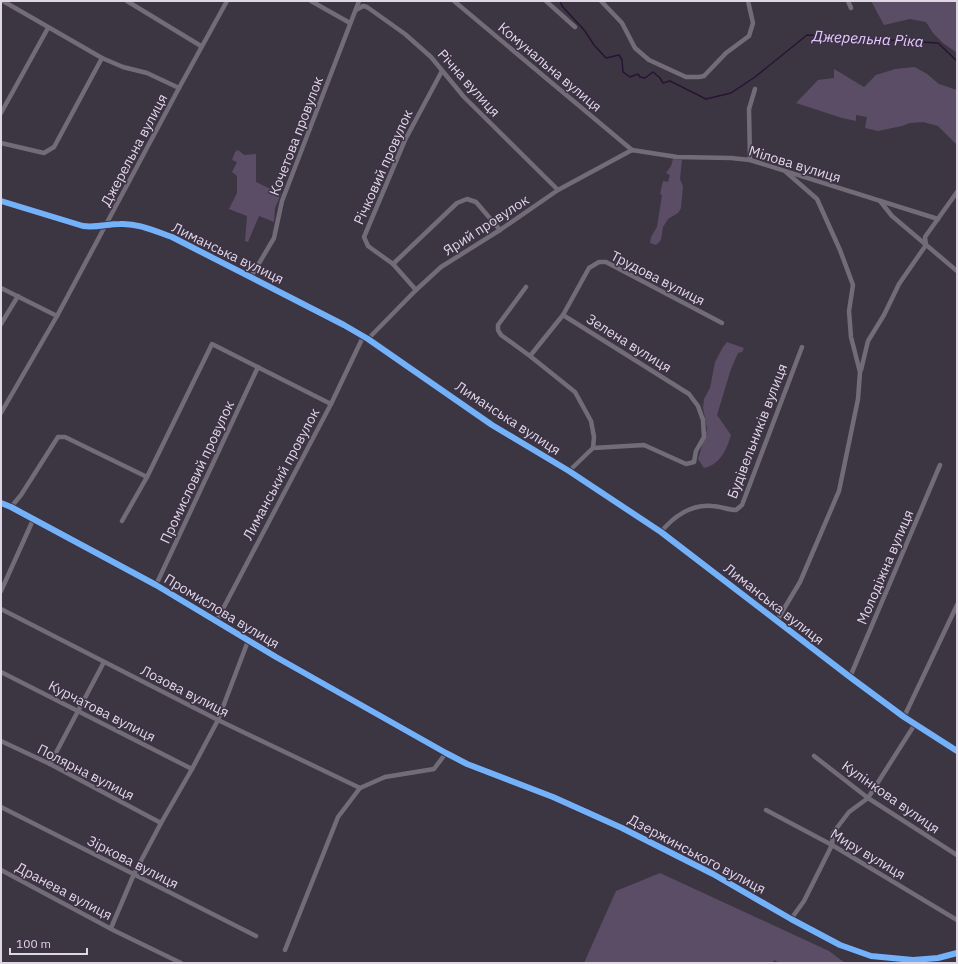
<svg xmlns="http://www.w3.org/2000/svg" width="958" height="964" viewBox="0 0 958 964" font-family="'IBM Plex Sans',sans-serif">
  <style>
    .green { fill: #5a4d65 }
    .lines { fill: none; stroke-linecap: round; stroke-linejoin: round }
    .stream { stroke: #281435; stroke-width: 1.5 }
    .street { stroke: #726c78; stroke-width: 4.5 }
    .secondary { stroke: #756d7c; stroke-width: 7 }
    .cycleway-casing { stroke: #3d3246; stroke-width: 8 }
    .cycleway { stroke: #73b2f8; stroke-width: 6 }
    .labels { text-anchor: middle; stroke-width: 3; stroke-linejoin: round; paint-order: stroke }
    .street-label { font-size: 14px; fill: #dfd8e4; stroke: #3d3246 }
    .water-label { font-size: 15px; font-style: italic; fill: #e7caff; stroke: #3d3246 }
  </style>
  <rect width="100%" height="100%" fill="#3c3642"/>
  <g class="green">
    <polygon points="871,1 957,1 957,53 943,43 933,33 926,22 910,19 884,25"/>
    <polygon points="915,67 927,74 939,84 957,90 957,145 938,126 923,122 910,123 902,126 878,131 865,128 867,117 856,115 856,121 842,118 796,103 818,80 834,78 834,69 864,87 876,75 895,69"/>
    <polygon points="238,150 244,155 256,154 256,182 281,194 275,208 274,222 259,216 248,242 245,241 247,216 229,209 237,193 237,176 232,172 237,162 232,160 235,152"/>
    <polygon points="673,159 682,160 680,179 683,186 681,208 678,213 668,219 663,227 661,240 656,245 650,243 651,237 657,227 662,195 660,194 663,181 668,182 670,175 666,173 671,166"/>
    <path d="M727 342 744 348 742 352 738 353 731 369 717 415 731 435C727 449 720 465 704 468L698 459 707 429 703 408 704 399 710 388 715 362 723 347Z"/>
    <polygon points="660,873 829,951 845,963 780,963 774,960 773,963 584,963 616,891"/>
  </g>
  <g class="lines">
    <polyline class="stream" points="560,1 562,6 585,31 594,45 606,58 619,55 622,60 623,72 630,77 638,74 640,77 645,78 653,72 660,78 663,83 670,81 706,99 731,93 755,77 807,35 938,43 957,61"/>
    <g class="street">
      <polyline points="3,1 102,58 123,67 147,73 179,88"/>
      <polyline points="127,1 201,46"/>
      <polyline points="311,1 350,23"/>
      <polyline points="454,1 632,150"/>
      <polyline points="546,1 575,27"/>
      <polyline points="601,1 622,23 635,48 649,60 686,77 699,77 704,76 726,53 749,36 753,23 748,1"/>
      <polyline points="848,1 851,8"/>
      <polyline points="356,10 363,6 367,7 405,34 431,57 464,97 558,190"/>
      <polyline points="1,113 48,28"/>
      <polyline points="1,143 44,153 54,147 102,58"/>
      <polyline points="632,150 677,157 731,158 750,160 938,219"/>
      <polyline points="750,160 749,109 755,89"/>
      <polyline points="880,201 892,216 957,271"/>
      <polyline points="926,245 925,237 957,192"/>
      <polyline points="393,264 457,203 467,199 476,202 500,230"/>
      <polyline points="251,277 274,238 282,201 359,1"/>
      <polyline points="526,287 498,325 498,330 501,335 530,356 575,392 591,421 594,437 593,448 644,445 686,464 694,462 696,451 704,437 703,420 698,406 689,394 563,315 530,356"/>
      <polyline points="1,288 57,316"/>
      <polyline points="416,290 393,264 368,246 364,237 405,140 442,71"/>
      <polyline points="563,315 589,268 599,262 606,262 722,323"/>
      <polyline points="1,324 18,296"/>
      <polyline points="368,339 416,290 441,267 500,230 558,190 632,150"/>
      <polyline points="861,370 868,341 884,315 899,284 926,245"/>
      <polyline points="1,413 57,316 179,88 227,1"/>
      <polyline points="569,471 593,448"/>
      <polyline points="1,503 11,507 156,585 276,657 446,753 467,764 553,797 622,828 713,874 791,919 840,945 871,956 913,960 938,958 957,953"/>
      <polyline points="11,507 21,495 58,437 65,437 147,477"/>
      <polyline points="122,521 147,477 212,344 331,404"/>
      <path d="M661 532C673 517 691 504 712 506 720 506 728 510 736 510L742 505 802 347"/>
      <polyline points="156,585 258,367"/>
      <polyline points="1,591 33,520"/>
      <polyline points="1,609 218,720 360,788"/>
      <polyline points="216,622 331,404 363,337"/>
      <polyline points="776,622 800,582 839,491 858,399 860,372 851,337 849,311 853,285 840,250 817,199 786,172"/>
      <polyline points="1,672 192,769"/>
      <polyline points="850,677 940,465"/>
      <polyline points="904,717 957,605"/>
      <polyline points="1,741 50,764 161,823"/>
      <polyline points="814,756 868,798 957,855"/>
      <polyline points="50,764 104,662"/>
      <polyline points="1,807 256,936"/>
      <polyline points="766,810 832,845 957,920"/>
      <polyline points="1,870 115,931 181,963"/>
      <polyline points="791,919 804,901 832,845 833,833 849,812 868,798 915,724"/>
      <polyline points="111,928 134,874 161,823 192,769 218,720 248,641"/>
      <polyline points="285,950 338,817 360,788 385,777 434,769 446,753"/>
    </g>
    <path class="secondary" d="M1 201 83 226C96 228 107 224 120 224 138 223 155 231 172 237L344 325 368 339 492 425 569 471 661 532 850 677 904 717 957 751"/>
    <g class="cycleway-casing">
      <g id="cycleway">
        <path d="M1 201 83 226C96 228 107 224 120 224 138 223 155 231 172 237L344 325 368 339 492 425 569 471 661 532 850 677 904 717 957 751"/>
        <polyline points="1,503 11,507 156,585 276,657 446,753 467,764 553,797 622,828 713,874 791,919 840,945 871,956 913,960 938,958 957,953"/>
      </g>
    </g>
    <use href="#cycleway" class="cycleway"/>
  </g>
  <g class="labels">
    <g class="street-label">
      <text transform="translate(550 67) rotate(40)" y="5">Комунальна вулиця</text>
      <text transform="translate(469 83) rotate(48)" y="5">Річна вулиця</text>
      <text transform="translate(296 136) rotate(-69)" y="5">Кочетова провулок</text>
      <text transform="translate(134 150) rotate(-62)" y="5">Джерельна вулиця</text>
      <text transform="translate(795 164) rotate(17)" y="5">Мілова вулиця</text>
      <text transform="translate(383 167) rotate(-66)" y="5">Річковий провулок</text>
      <text transform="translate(486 225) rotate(-33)" y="5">Ярий провулок</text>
      <text transform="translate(228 253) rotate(26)" y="5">Лиманська вулиця</text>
      <text transform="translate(658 278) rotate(27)" y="5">Трудова вулиця</text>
      <text transform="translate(629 343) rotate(32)" y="5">Зелена вулиця</text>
      <text transform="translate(508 418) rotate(33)" y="5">Лиманська вулиця</text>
      <text transform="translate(757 431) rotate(-69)" y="5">Будівельників вулиця</text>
      <text transform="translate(197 472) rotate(-65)" y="5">Промисловий провулок</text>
      <text transform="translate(281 474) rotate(-62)" y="5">Лиманський провулок</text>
      <text transform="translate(885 567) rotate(-67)" y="5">Молодіжна вулиця</text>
      <text transform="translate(774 604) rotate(38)" y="5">Лиманська вулиця</text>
      <text transform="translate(222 611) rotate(31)" y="5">Промислова вулиця</text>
      <text transform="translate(185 691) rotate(27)" y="5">Лозова вулиця</text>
      <text transform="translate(102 711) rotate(27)" y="5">Курчатова вулиця</text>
      <text transform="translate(86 772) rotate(27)" y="5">Полярна вулиця</text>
      <text transform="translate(891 797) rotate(35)" y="5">Кулінкова вулиця</text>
      <text transform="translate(697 854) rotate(28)" y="5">Дзержинського вулиця</text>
      <text transform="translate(868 854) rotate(31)" y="5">Миру вулиця</text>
      <text transform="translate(133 862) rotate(27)" y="5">Зіркова вулиця</text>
      <text transform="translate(64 891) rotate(28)" y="5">Дранева вулиця</text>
    </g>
    <g class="water-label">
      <text transform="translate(868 39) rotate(3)" y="5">Джерельна Ріка</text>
    </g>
  </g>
  <rect width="958" height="964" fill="none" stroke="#dfd8e4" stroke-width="4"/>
  <path d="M10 948v6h77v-6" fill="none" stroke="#dfd8e4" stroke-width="2"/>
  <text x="16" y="948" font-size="12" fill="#dfd8e4" stroke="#3d3246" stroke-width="3" paint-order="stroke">100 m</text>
</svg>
